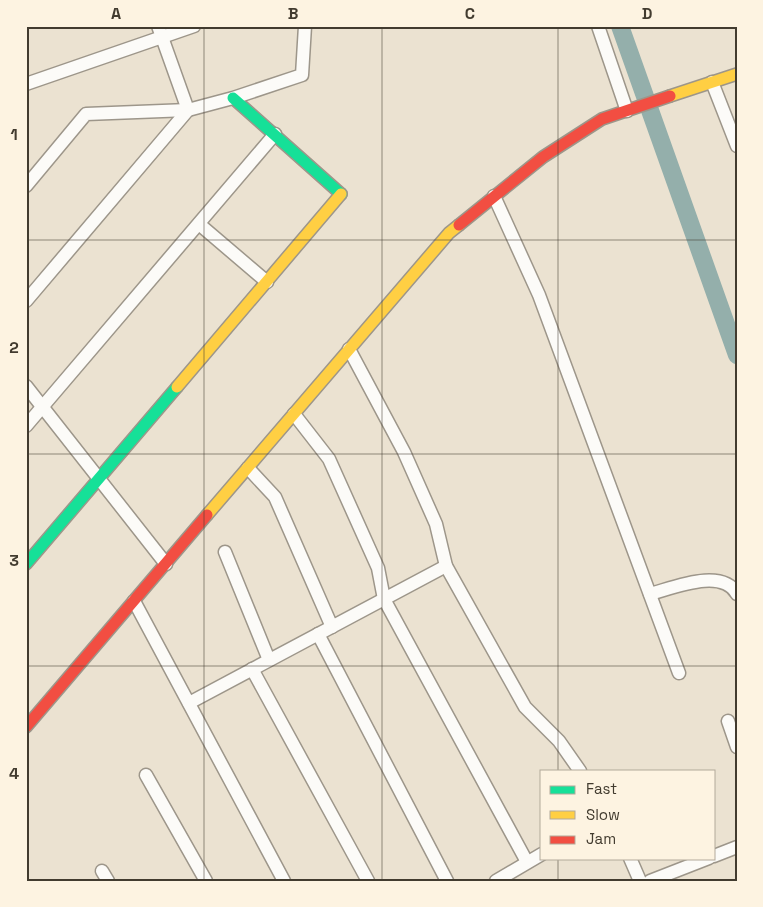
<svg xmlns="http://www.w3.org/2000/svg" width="763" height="907" viewBox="0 0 763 907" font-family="'Space Grotesk',sans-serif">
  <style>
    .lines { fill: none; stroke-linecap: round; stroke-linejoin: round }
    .canal { stroke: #94afab; stroke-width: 18 }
    .street-casing { stroke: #9d968a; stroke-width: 15 }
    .fast-casing { stroke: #9d968a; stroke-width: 14 }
    .slow-casing { stroke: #9d968a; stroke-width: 14 }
    .jam-casing { stroke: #9d968a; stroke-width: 14 }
    .street { stroke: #fcfbf8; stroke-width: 12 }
    .fast { stroke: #16e098; stroke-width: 11 }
    .slow { stroke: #ffcf43; stroke-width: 11 }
    .jam { stroke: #f24e42; stroke-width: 11 }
    .grid { fill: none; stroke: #423b2f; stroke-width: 1; stroke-opacity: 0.55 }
    .neatline { fill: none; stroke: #423b2f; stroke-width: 2 }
    .grid-label { font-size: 16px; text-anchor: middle; font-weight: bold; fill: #423b2f }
  </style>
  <rect width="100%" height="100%" fill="#ebe2d1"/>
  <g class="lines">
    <polyline class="canal" points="620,26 737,355"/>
    <g class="street-casing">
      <g id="street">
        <polyline points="598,26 627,111"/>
        <polyline points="712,82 737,146"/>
        <polyline points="26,84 194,26"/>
        <polyline points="26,186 86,114 188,110 233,98 302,75 305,26"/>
        <polyline points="494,196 539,295 679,673"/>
        <polyline points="199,224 267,282"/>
        <polyline points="26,301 188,110 158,26"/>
        <polyline points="349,349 404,452 436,524 446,566 525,707 559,741 580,771"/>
        <polyline points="26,386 166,564"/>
        <polyline points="294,414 329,459 378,568 384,599 527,862"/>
        <polyline points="26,426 275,134"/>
        <polyline points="248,468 275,497 332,627"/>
        <polyline points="225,552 269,660"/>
        <path d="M650 594C673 588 722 567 737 594"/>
        <polyline points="134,601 284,881"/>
        <polyline points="318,634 447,881"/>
        <polyline points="252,669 368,881"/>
        <polyline points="189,703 446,566"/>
        <polyline points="728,721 737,747"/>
        <polyline points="146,775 206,881"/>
        <polyline points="714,856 737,847"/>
        <polyline points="630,858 640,881"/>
        <polyline points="102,871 108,881"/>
        <polyline points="496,881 542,854"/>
        <polyline points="650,881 709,858"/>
      </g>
    </g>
    <g class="fast-casing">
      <g id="fast">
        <polyline points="233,98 341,194"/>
        <polyline points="26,564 177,387"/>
      </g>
    </g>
    <g class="slow-casing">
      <g id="slow">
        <polyline points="670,96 737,74"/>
        <polyline points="177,387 341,194"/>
        <polyline points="207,515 449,233 459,225"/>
      </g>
    </g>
    <g class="jam-casing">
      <g id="jam">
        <polyline points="459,225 543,157 602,119 670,96"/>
        <polyline points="26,727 207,515"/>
      </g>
    </g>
    <use href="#street" class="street"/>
    <use href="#fast" class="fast"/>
    <use href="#slow" class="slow"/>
    <use href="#jam" class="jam"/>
  </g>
  <path class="grid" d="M204 26V881M382 26V881M558 26V771M26 240H737M26 454H737M26 666H737M558 858V881"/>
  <rect width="763" height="907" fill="none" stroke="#fdf3e1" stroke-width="55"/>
  <rect x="540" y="770" width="175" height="90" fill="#fdf3e1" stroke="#b2a99a"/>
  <rect x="550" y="786" width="25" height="8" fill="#16e098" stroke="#b2a99a"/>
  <text x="586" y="794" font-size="15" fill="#423b2f">Fast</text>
  <rect x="550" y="811" width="25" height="8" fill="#ffcf43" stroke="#b2a99a"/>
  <text x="586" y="820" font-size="15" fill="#423b2f">Slow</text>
  <rect x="550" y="836" width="25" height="8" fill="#f24e42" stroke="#b2a99a"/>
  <text x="586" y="844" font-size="15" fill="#423b2f">Jam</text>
  <rect x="28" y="28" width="708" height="852" class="neatline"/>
  <g class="grid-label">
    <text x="116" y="19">A</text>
    <text x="293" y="19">B</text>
    <text x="470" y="19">C</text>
    <text x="647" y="19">D</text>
    <text x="14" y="140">1</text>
    <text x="14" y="353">2</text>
    <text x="14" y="566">3</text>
    <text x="14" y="779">4</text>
  </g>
</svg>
